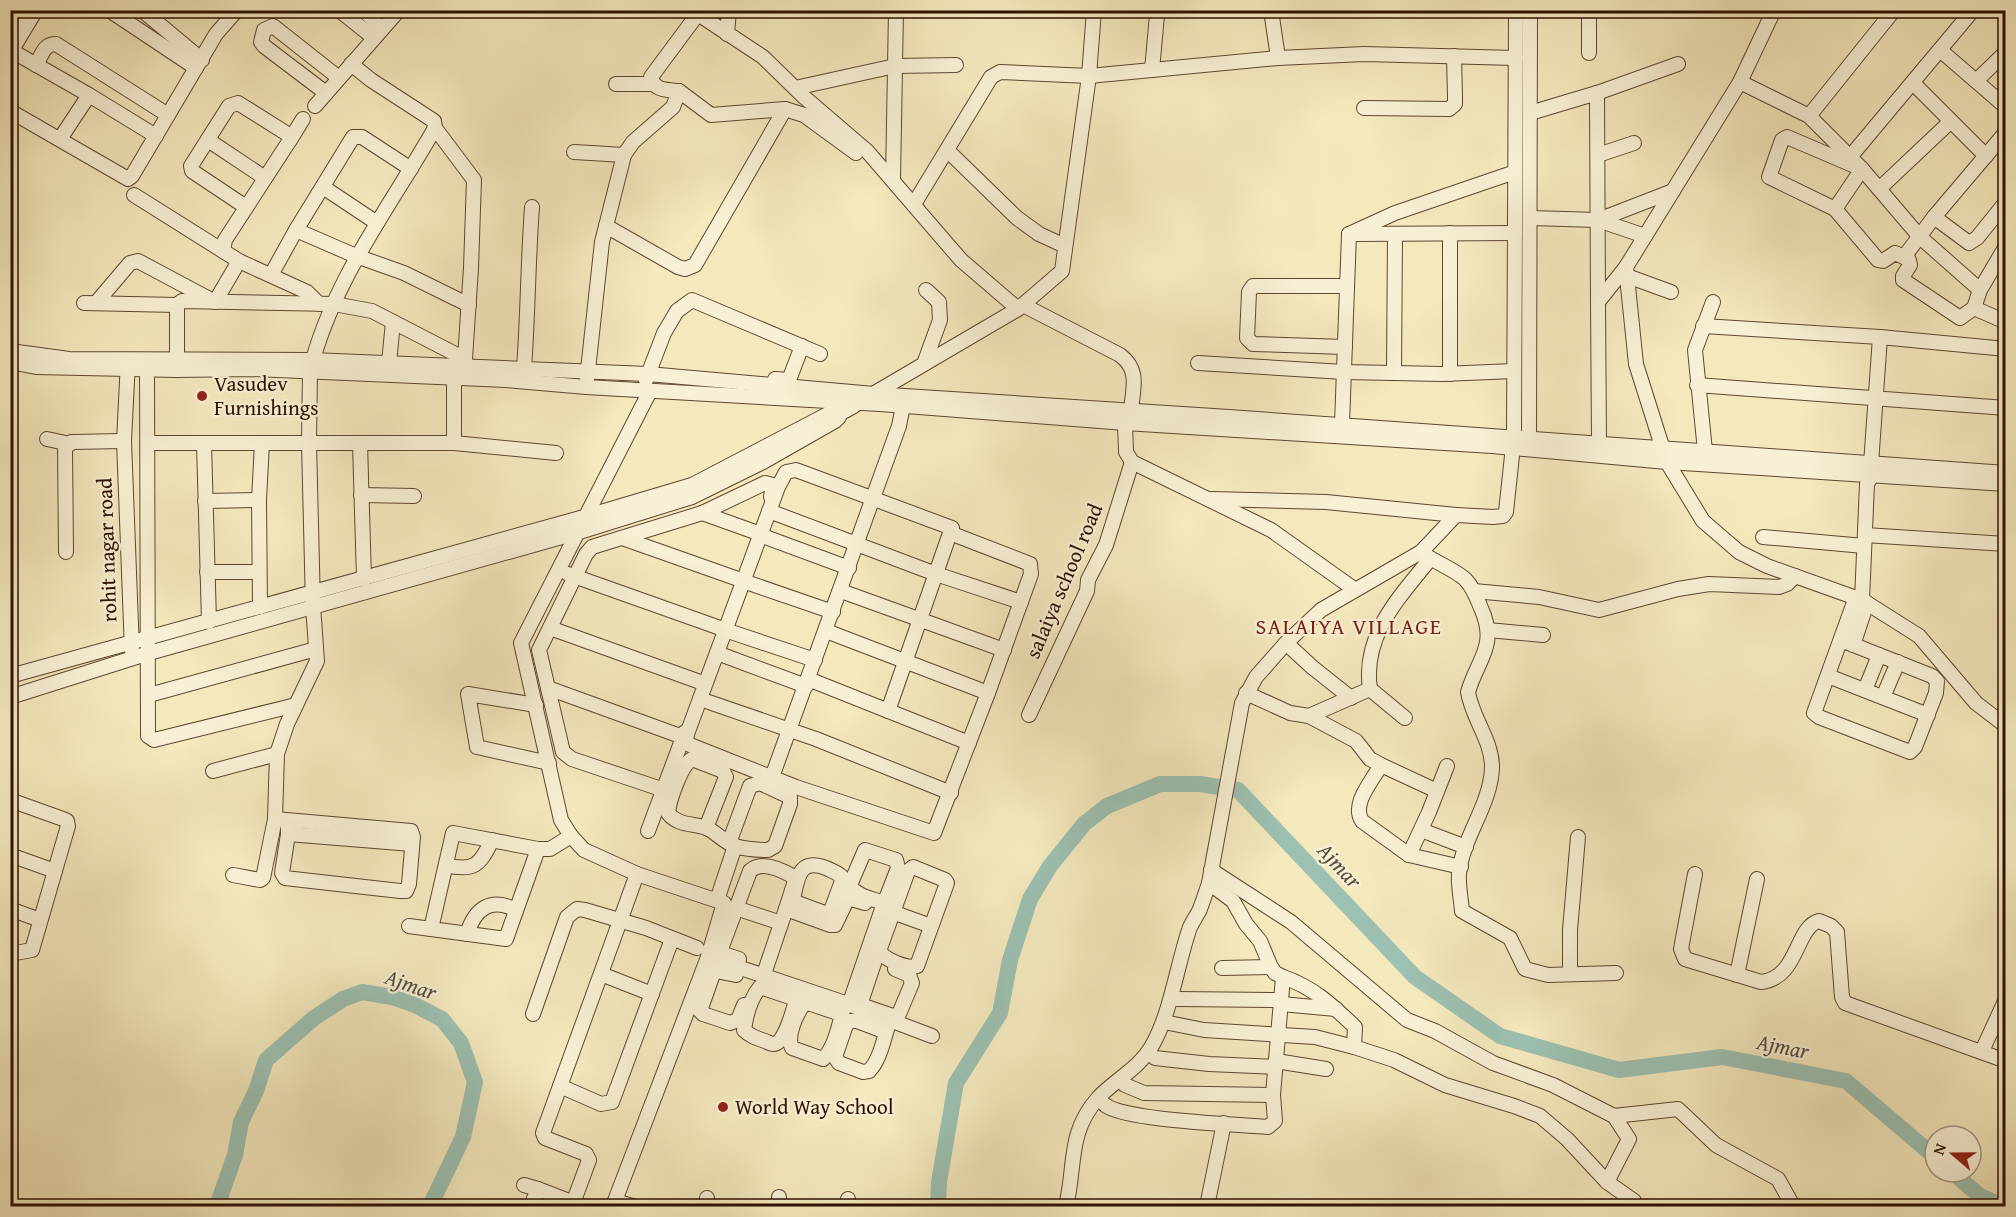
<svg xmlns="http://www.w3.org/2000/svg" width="2016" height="1217" viewBox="0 0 2016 1217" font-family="'Gentium Book Plus',serif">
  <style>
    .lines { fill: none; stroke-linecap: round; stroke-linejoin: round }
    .river { stroke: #9cc0b1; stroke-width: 16 }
    .minor-casing { stroke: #5e472f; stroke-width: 16 }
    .minor { stroke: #f8f0d4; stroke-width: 14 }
    .poi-dot { fill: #8f2418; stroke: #f8f0d4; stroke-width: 2 }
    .labels { text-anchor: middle; stroke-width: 4.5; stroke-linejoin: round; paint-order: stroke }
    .poi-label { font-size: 21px; fill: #2c1100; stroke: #f8f0d4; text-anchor: start }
    .street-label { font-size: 21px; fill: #2c1100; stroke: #f8f0d4 }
    .neighbourhood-label { font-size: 22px; letter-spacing: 1.5px; fill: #7a1f14; stroke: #f8f0d4 }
    .water-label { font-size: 22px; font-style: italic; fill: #534e3e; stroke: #f8f0d4 }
  </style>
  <rect width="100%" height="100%" fill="#f4e8bd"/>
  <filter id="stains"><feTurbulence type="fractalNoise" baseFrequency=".00333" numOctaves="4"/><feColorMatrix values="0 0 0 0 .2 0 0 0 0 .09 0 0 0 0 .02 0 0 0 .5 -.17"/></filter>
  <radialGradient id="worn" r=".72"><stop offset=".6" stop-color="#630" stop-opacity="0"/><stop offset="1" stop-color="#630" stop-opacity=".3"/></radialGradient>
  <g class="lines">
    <g class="river">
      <polyline points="1952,1172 1980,1196 2003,1206"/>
      <polyline points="217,1206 235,1155 241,1122 256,1091 266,1060 314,1018 343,999 362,992 392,997 415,1005 442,1019 461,1043 475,1082 463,1137 430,1206"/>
      <polyline points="938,1206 939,1182 956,1083 1000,1013 1010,960 1030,899 1050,866 1084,824 1107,806 1160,784 1200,784 1238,790 1415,977 1500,1036 1619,1070 1722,1057 1846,1081 1935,1157"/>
    </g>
    <g class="minor-casing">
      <g id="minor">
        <polyline points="109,10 196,68"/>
        <polyline points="142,10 202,60"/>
        <polyline points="339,10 374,38"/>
        <polyline points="364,10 381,29"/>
        <polyline points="692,10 763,57 804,97 867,151 961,260 1018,309"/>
        <polyline points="1271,10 1278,58"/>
        <polyline points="1589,10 1589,53"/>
        <polyline points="10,33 25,10"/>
        <polyline points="727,34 729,10"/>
        <polyline points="1940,50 2006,107"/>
        <polyline points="12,51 89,95 156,136"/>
        <polyline points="10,53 36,10"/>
        <polyline points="351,64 371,80 434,121 435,128 474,180 471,268 465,359"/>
        <path d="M36 65C41 57 44 43 56 44L168 115"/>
        <polyline points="1152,70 1157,15 1160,10"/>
        <polyline points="1976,81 2006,52"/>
        <polyline points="1740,82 1809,116 1862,169 1920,237 1980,290"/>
        <polyline points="1913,83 1986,156"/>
        <polyline points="616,84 652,84"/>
        <polyline points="795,88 895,66 956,65"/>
        <polyline points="679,91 711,115 785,109 804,115 856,153"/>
        <polyline points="326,93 264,46 261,42 264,30 273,26 339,78"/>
        <polyline points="1597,93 1598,302"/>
        <polyline points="315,106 399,10"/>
        <polyline points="1364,108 1449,109 1455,104 1455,98 1454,56"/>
        <polyline points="10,111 128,179 132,176 216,34 237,10"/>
        <polyline points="1530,113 1597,93 1678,64"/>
        <polyline points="1809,116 1894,10"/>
        <polygon points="1787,137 1862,169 1835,209 1769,177 1782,140"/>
        <polyline points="60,139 89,95"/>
        <polyline points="208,140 265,178"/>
        <polyline points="290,140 303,119"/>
        <polyline points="947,150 1017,218 1039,234 1065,246"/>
        <polyline points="574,152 624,155"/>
        <polyline points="1598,155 1634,143"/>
        <polyline points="1850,157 1973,10"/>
        <polyline points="893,180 896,10"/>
        <polyline points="323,187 377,223"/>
        <polyline points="1879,189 1951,121"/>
        <polyline points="134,195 239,261 307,292 319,304"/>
        <polyline points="914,204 991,77 1000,72 1089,76 1278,58 1364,54 1516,58"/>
        <polyline points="1835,209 1878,260 1883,261 1895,253 1904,257 1934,217 2006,132"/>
        <polyline points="1934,217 1969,243 1977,238 2006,202"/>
        <polyline points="1530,218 1598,220 1673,191"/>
        <polyline points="1598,220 1645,236"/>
        <polyline points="606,226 678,267 685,269 695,265 785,109"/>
        <polyline points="296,230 356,256 404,273 469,305"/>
        <polyline points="1349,234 1395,213 1515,172"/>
        <polyline points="1354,234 1515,233"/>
        <polyline points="223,251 225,240 290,140 289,135 238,103 229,106 191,166 192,171 246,207"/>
        <polyline points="1904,257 1909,260 1910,265 1903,276 1903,280 1960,318 1974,308 1980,290 2006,246"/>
        <polyline points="1626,267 1636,364 1667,462 1703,521 1739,552 1767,566 1862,600 1919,636 1976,703 2006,726"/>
        <polyline points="271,275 296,230 353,137 362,137 411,169"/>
        <polyline points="1627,276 1671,292"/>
        <polyline points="84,303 177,305 182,301 334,304 372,311 465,359 466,365"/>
        <polyline points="96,303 130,263 138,261 215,302 239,261"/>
        <path d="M1023 305 1120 355C1140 370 1133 388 1131 410"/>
        <polyline points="1974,308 2006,322"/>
        <polyline points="1703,326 1880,337 2006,349"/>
        <polyline points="1345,347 1253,344 1247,338 1249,292 1253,286 1347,286"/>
        <polyline points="10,351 69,359 312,360 648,374 874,394 1229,417 2006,473"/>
        <polyline points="177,359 177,305"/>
        <polyline points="128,361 124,441 132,651"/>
        <polyline points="147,361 148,736 154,740 296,705"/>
        <polyline points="10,362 36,367 176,370 253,369 506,380 586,387 880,404 1125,423 1492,446 1667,462 2006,484"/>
        <polyline points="389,363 393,322"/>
        <polyline points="1198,363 1344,372 1442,374 1514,371"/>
        <polyline points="924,364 940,320 939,302 926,290"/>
        <path d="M524 368C528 314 528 261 532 207"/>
        <polyline points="1394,373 1395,235"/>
        <polyline points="1450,374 1450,233"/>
        <polyline points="454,377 454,443"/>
        <path d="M587 379 602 242 624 155 633 142 673 107 679 91C667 90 654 91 651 77L697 15"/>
        <polyline points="775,379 789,380 802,346"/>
        <polyline points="646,380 664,333 677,311 692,300 820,354"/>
        <polyline points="1697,385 2006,408"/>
        <polyline points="873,394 1018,309 1062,271 1089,76 1094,10"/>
        <polyline points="1125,423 1126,452 1132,462 1271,530 1354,589"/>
        <polyline points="1342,424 1349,234"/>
        <polyline points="47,439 70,444"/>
        <polyline points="148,443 454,443 556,453"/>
        <polyline points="204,443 209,622"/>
        <polyline points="360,443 364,579"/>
        <polyline points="1599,444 1598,302 1626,267 1740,82 1774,10"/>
        <polyline points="1529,446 1530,10"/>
        <polyline points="1705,451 1695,350 1713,302"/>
        <polyline points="361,495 414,496"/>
        <polyline points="1211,499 1326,502 1456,515"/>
        <polyline points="205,501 259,500"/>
        <polyline points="769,511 936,574 1021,602"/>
        <polyline points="702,513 758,533"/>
        <polyline points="760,535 849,568"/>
        <polyline points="1865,535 2006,544"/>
        <polyline points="1763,537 1864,546"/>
        <polyline points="622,538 741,580"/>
        <polyline points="66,552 65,447 71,442 124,441"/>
        <path d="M1421 552C1434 562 1452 568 1465 579 1473 587 1477 598 1481 608 1498 646 1478 658 1468 692 1472 718 1492 740 1492 767 1491 805 1463 836 1459 873 1458 885 1461 899 1462 911L1510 938 1525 969 1548 975 1616 973"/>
        <polyline points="207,572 259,572"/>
        <polyline points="568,574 723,629"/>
        <polyline points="743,581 833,612"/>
        <polyline points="841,591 1004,650"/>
        <polyline points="1474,591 1539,597 1599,610 1678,589 1709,584 1779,587 1787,584 1795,576"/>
        <polyline points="1862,600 1867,484 1872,475 1871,464 1880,337"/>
        <polyline points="260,607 259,500 262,443"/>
        <polyline points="550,628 703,683"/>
        <polyline points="725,630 815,660"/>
        <polyline points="1488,630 1543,635"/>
        <polyline points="826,631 988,693"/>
        <polyline points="1841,640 1932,676 1937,681 1936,693 1915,747 1910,752 1819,717 1814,713 1856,597"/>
        <polyline points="1286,643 1312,667 1351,698"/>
        <polyline points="1853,645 1867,603"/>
        <polyline points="717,653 806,686"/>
        <polyline points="10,676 584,517 692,485 828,414 845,411 854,406"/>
        <polyline points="1828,676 1928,715"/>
        <polyline points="808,679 969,743"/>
        <polyline points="548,688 683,737"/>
        <polyline points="1370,689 1405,718"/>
        <polyline points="1865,690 1879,655"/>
        <path d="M1246 693 1290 713 1309 716 1370 689C1362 635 1399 598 1430 559"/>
        <polyline points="149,695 316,649"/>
        <polyline points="10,697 149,653 576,533 692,497 763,462 835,421 839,417"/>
        <polyline points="1883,697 1898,662"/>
        <polyline points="700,699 816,739 951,793"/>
        <polyline points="536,705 468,694 477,747 549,763"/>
        <polyline points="888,711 950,533 952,528 796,470 786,472 778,487 687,734 686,741 690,745 796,787 934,833 988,693 1031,574 1030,564 950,533"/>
        <polyline points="1029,715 1087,591 1088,580 1106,545 1132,462"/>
        <path d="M1309 716 1356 741 1370 759 1381 765C1372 781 1351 804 1362 821L1409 855 1461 867"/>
        <polyline points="1381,765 1437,791"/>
        <polyline points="213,771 277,754"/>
        <polyline points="772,777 899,426 903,406"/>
        <polyline points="664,790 572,759 563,752 539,650 586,554 592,547 702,513 765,483 773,485 771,497"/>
        <polyline points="10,800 63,819 67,821 68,826 32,950 10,954"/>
        <polyline points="275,819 411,831 413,837 409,884 406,891 400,891 285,878 282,873 288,834"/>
        <polyline points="288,825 288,834 412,844"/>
        <path d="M706 828 726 777 723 771 692 759C681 765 669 801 668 813 678 826 693 823 707 828 717 833 725 843 735 846 745 849 758 850 768 850L775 846 790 804V797L760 783 750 786 729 843"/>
        <polyline points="1421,830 1466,847"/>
        <polyline points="648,831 685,732"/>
        <polyline points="538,849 453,833 431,929 506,939 538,849 550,849 571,836"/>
        <polyline points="10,855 55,871"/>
        <polyline points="1409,855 1429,812 1447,766"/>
        <path d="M446 865C474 872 480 865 492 840"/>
        <path d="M913 867 945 880 947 883 917 966C907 969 885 960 879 951L908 871Z"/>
        <polyline points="1211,870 1291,922 1407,1020 1435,1031 1493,1063 1553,1085 1614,1116 1678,1109 1716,1145 1778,1179 1793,1206"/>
        <path d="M1695 874 1681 949 1685 959 1761 982C1799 978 1795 927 1819 921L1831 926 1837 932 1842 997 1845 1003 2006 1061"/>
        <path d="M233 875 260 880 263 878 275 819 277 754 287 724 317 661 313 606 309 443 310 371C332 281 390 207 435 128"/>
        <polyline points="717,900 735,846"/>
        <polyline points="736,908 781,923"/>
        <polyline points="10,909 40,920"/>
        <polyline points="884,909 931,926"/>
        <path d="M829 916 842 881V877C837 872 832 871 826 868 799 858 798 877 793 899L795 902 830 915"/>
        <polyline points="409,926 431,929"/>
        <path d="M467 934C475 908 491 897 516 910"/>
        <polyline points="708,957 845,1003 932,1036"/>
        <path d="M739 959 724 954 721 949 750 871C761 860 782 870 794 877V884L786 909"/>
        <polyline points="875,960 861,1002 864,1006 893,1016 899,1014 912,983 909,975 895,969"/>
        <polyline points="1222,968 1271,967"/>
        <polyline points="601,974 652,994"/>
        <polyline points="1570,974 1570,930 1578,837"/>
        <polyline points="736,975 716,971 713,974 700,1011 703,1014 730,1023 738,1020 744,1005"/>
        <polyline points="1737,975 1757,879"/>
        <polyline points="763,977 786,909 830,925 835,925 848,898 865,903"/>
        <path d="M1283 977C1313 987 1332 1005 1355 1027L1354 1047"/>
        <path d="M796 999 760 987C750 999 746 1015 744 1030 750 1036 756 1038 765 1041 768 1042 770 1044 774 1044 786 1044 796 999 799 989"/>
        <polyline points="1176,999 1281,1000"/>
        <polyline points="1281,1004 1336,1009"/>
        <path d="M849 1005 882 909 898 868 896 860 865 850 850 885C855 896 873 899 884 903"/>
        <polyline points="533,1014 567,917 577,909 585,910 646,928 697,948"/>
        <path d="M841 1014 808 1003 803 1005C796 1015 786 1036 792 1048L823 1059C836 1047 840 1020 845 1003"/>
        <polyline points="1169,1023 1204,1030 1315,1037 1354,1047 1394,1060 1445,1085 1514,1106 1540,1116 1567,1139 1607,1182 1634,1201"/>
        <path d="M886 1032 857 1021H850L846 1025 835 1057 839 1063 863 1072 869 1071C881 1059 884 1036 890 1020"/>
        <polyline points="1982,1051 2006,999"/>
        <polyline points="1155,1058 1209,1064 1275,1067"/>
        <polyline points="1276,1061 1326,1069"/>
        <polyline points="1125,1085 1144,1093 1273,1095"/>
        <polyline points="560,1086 601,1104 612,1102 672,939"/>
        <path d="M1099 1098C1099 1098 1104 1105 1105 1105 1127 1121 1236 1124 1268 1127L1275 1121 1273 1095 1283 977 1275 973 1271 967 1260 941 1246 924 1233 901 1209 883"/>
        <polyline points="1607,1182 1629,1139 1614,1116"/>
        <polyline points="524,1185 538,1189 531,1206"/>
        <polyline points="538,1189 574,1203"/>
        <polyline points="615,1201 632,1206"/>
        <polyline points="572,1206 589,1160 586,1154 545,1138 543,1133 637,874"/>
        <polyline points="613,1206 708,957 724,903 637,874 584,850 571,836 561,820 521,643 650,391"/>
        <polyline points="706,1206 707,1198"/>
        <polyline points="779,1206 779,1197"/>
        <polyline points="846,1206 848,1199"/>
        <path d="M1066 1206C1076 1166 1067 1133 1098 1098 1116 1079 1140 1068 1153 1044 1171 1011 1177 966 1189 930 1191 923 1197 916 1200 909 1203 901 1206 892 1209 883L1242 703 1256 677 1286 643 1321 610 1421 552 1456 515 1493 517 1503 516 1506 512 1514 437 1516 10"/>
        <polyline points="1207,1206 1224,1123"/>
      </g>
    </g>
    <use href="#minor" class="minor"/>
  </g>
  <g class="poi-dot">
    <circle cx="202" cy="396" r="6"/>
    <circle cx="723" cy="1107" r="6"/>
  </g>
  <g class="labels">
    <g class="poi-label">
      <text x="214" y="391">Vasudev<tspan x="214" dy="24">Furnishings</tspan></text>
      <text x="735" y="1114">World Way School</text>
    </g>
    <g class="street-label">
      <text transform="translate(107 550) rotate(-92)" y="7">rohit nagar road</text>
      <text transform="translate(1064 581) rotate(-67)" y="7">salaiya school road</text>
    </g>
    <g class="neighbourhood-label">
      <text x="1349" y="634">SALAIYA VILLAGE</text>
    </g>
    <g class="water-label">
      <text transform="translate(1340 865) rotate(47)" y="8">Ajmar</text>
      <text transform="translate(411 984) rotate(19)" y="8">Ajmar</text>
      <text transform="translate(1783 1046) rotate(11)" y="8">Ajmar</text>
    </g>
  </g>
  <rect width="2016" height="1217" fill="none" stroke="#f4e8bd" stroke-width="36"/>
  <rect x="12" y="12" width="1992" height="1193" fill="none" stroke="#2c1100" stroke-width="3"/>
  <rect x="18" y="18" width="1980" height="1181" fill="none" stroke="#2c1100" stroke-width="1.5"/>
  <g transform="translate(1953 1154) rotate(290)"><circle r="28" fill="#f8f0d4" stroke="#a6977f" stroke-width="1.5"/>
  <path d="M0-4.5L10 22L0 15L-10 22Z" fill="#8f2418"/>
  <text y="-9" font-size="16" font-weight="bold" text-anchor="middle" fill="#2c1100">N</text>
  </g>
  <rect width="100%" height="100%" filter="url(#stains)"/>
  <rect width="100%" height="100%" fill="url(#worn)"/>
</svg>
